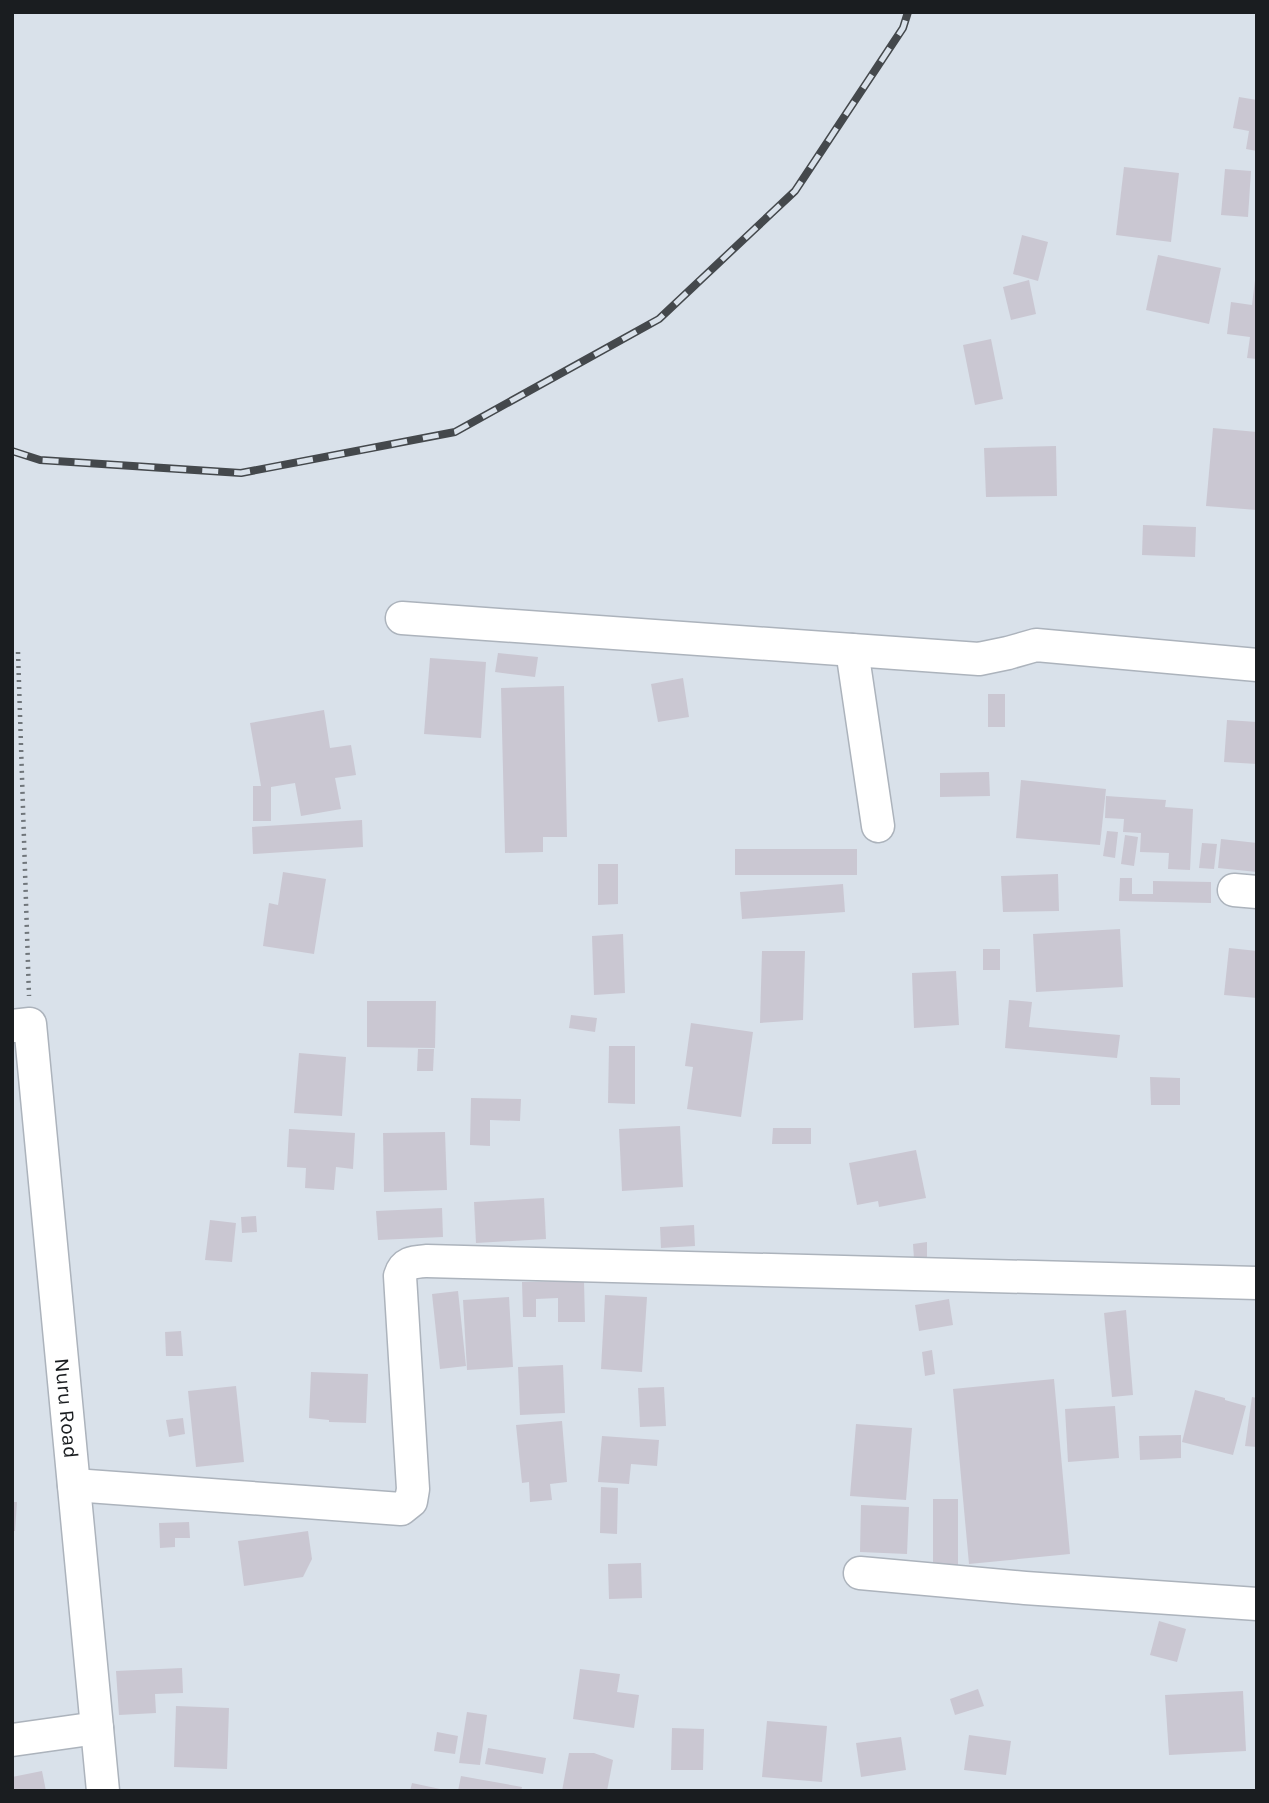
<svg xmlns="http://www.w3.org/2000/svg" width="1269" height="1803" viewBox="0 0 1269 1803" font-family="Karla,sans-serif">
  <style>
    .building { fill: #cac7d2 }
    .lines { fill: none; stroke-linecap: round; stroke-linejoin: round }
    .street-casing { stroke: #acb3bc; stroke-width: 35 }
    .path { stroke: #70767b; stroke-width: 4.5; stroke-dasharray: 2 5; stroke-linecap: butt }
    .street { stroke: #fff; stroke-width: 32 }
    .rail-casing { stroke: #44484c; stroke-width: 8 }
    .rail { stroke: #d9e1ea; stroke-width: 5; stroke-dasharray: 16; stroke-linecap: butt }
    .labels { text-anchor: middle; stroke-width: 5; stroke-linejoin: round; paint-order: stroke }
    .street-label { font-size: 21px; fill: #1a1d20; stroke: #d9e1ea }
  </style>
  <rect width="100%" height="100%" fill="#d9e1ea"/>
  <g class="building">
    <polygon points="1239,97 1257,100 1257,151 1246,149 1249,131 1233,128"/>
    <polygon points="1124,167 1179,173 1171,242 1116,235"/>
    <polygon points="1225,169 1251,171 1248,217 1221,215"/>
    <polygon points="1022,235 1048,242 1038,281 1013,274"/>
    <polygon points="1158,255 1221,268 1209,324 1146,310"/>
    <polygon points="1029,280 1036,314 1011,320 1003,287"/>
    <polygon points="1255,280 1257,280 1257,359 1247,358 1250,337 1227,334 1231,302 1252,305"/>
    <polygon points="991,339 1003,399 975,405 963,345"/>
    <polygon points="1213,428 1257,432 1257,510 1206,506"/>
    <polygon points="1056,446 1057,496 986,497 984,448"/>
    <polygon points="1143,525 1196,527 1195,557 1142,555"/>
    <polygon points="498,653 538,657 535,677 495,672"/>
    <polygon points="430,658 486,662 481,738 424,734"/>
    <polygon points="683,678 689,717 658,722 651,684"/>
    <polygon points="564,686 567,837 543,837 543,852 505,853 501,688"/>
    <rect x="988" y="694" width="17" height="33"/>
    <polygon points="324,710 330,748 351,745 356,775 335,778 341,809 301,816 295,783 271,787 271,821 253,821 253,786 261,786 250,723"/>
    <polygon points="1227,720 1257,722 1257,764 1224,762"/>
    <polygon points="989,772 990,796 940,797 940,773"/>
    <polygon points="1021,780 1106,789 1100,845 1016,838"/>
    <polygon points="1106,796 1166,800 1165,807 1193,809 1190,870 1168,869 1169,853 1140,852 1141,833 1123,832 1124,819 1105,818"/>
    <polygon points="362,820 363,847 253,854 252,827"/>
    <polygon points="1107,831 1118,832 1115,858 1103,856"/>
    <polygon points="1125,835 1138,837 1134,866 1121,864"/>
    <polygon points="1221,839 1257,843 1257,872 1218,868"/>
    <polygon points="1202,843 1217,844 1214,869 1199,868"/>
    <rect x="735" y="849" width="122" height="26"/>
    <polygon points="598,864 618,864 618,904 598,905"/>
    <polygon points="283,872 326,879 314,954 263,946 269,903 278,905"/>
    <polygon points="1058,874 1059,911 1003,912 1001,876"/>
    <polygon points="1120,878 1132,878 1132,894 1153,894 1153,881 1211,882 1211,903 1119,901"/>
    <polygon points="843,884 845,912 742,919 740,892"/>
    <polygon points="1120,929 1123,987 1036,992 1033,934"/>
    <polygon points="623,934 625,993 594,995 592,936"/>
    <polygon points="1229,948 1257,951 1257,998 1224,995"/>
    <rect x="983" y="949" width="17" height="21"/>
    <polygon points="762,951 805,951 803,1020 760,1023"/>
    <polygon points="956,971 959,1025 914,1028 912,973"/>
    <polygon points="1009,1000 1032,1002 1029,1027 1120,1035 1117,1058 1005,1048"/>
    <polygon points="367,1001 436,1001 435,1048 367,1047"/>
    <polygon points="571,1015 597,1018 595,1032 569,1028"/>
    <polygon points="691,1023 753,1032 741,1117 687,1109 693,1067 685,1066"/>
    <polygon points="609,1046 635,1046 635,1104 608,1103"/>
    <polygon points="418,1049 434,1049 433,1071 417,1071"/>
    <polygon points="299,1053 346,1057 342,1116 294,1113"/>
    <polygon points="1150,1077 1180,1078 1180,1105 1151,1105"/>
    <polygon points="471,1098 521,1099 520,1121 490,1120 490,1146 470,1145"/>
    <polygon points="680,1126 683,1187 622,1191 619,1129"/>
    <polygon points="773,1128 811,1128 811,1144 772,1144"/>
    <polygon points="289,1129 355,1133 353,1169 336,1167 334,1190 305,1188 306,1168 287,1167"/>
    <polygon points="445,1132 447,1190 384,1192 383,1133"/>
    <polygon points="916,1150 926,1198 879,1207 878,1201 857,1205 849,1163"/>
    <polygon points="544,1198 546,1239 476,1243 474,1202"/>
    <polygon points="442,1208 443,1237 378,1240 376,1211"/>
    <polygon points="256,1216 257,1232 242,1233 241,1217"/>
    <polygon points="210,1220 236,1223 232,1262 205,1260"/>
    <polygon points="694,1225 695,1246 661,1248 660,1227"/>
    <polygon points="927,1242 927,1258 914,1259 913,1244"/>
    <polygon points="584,1281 585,1322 558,1322 558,1298 536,1299 536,1317 523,1317 522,1282"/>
    <polygon points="458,1291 466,1366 440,1369 432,1294"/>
    <polygon points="605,1295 647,1297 642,1372 601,1369"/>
    <polygon points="509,1297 513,1367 467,1370 463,1300"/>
    <polygon points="949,1299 953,1325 919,1331 915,1305"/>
    <polygon points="1126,1310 1133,1395 1112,1397 1104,1313"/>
    <polygon points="181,1331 183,1356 166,1356 165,1332"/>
    <polygon points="932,1350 935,1374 925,1376 922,1352"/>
    <polygon points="563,1365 565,1413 520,1415 518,1367"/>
    <polygon points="311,1372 368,1374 366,1423 329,1422 329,1420 309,1418"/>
    <polygon points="1054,1379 1070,1554 969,1564 953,1389"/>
    <polygon points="236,1386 244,1462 196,1467 188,1391"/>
    <polygon points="664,1387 666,1426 640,1427 638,1388"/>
    <polygon points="1195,1390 1225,1398 1225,1400 1246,1406 1233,1455 1182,1442"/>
    <polygon points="1252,1397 1257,1398 1257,1447 1245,1446"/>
    <polygon points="1115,1406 1119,1458 1068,1462 1065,1409"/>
    <polygon points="183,1418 185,1434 169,1437 166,1420"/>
    <polygon points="562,1421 567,1482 550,1484 552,1500 530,1502 529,1482 522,1483 516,1425"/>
    <polygon points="856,1424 912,1428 906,1500 850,1496"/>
    <polygon points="1181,1435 1181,1458 1140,1460 1139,1436"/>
    <polygon points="602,1436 659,1440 657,1466 631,1464 629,1484 598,1482"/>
    <polygon points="601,1487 618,1488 617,1534 600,1533"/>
    <rect x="933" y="1499" width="25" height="77"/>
    <polygon points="12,1502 17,1502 15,1531 12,1531"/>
    <polygon points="861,1505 909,1507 907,1554 860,1552"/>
    <polygon points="189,1522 190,1538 175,1538 175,1547 160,1548 159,1523"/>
    <polygon points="308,1531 312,1559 303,1577 244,1586 238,1541"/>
    <polygon points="641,1563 642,1598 609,1599 608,1564"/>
    <polygon points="1159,1621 1186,1629 1177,1662 1150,1655"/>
    <polygon points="182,1668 183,1693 155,1694 156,1713 119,1715 116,1671"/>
    <polygon points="580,1669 620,1674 617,1692 639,1695 634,1728 573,1719"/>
    <polygon points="978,1689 984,1706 955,1715 950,1699"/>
    <polygon points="1243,1691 1246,1751 1169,1755 1165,1695"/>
    <polygon points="176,1706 229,1708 227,1769 174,1767"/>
    <polygon points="467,1712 487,1715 480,1765 459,1763"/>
    <polygon points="767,1721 827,1726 822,1782 762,1777"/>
    <polygon points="672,1728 704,1729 703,1770 671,1770"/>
    <polygon points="437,1732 458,1736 455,1754 434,1751"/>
    <polygon points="969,1735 1011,1741 1006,1775 964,1770"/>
    <polygon points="901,1737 906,1770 861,1777 856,1743"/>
    <polygon points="488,1748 546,1758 543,1774 485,1764"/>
    <polygon points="569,1753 594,1753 613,1760 607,1791 562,1791"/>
    <polygon points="42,1771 46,1791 12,1791 12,1777"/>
    <polygon points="461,1776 522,1787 521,1791 458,1791"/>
    <polygon points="412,1783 445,1790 445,1791 410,1791"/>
  </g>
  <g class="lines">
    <g class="street-casing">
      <g id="street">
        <polyline points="402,618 979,659 1008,653 1036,645 1257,665"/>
        <polyline points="852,650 878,826"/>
        <polyline points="1234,890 1257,892"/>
        <path id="s1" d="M12 1026 30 1024 103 1791"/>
        <path d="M74 1485 401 1509 411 1501 413 1489 400 1276C404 1262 414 1262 427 1261L1257 1283"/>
        <polyline points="860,1573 1025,1588 1257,1604"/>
        <polyline points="12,1740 97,1728"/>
      </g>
    </g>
    <polyline class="path" points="18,652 29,996"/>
    <use href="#street" class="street"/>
    <g class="rail-casing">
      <polyline id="rail" points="12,451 40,460 241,473 455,432 659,319 795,191 903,28 908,12"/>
    </g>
    <use href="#rail" class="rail"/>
  </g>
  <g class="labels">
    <g class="street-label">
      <text dy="7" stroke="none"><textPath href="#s1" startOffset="404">Nuru Road</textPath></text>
    </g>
  </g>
  <rect width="1269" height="1803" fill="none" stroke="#1a1d20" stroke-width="28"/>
</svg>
